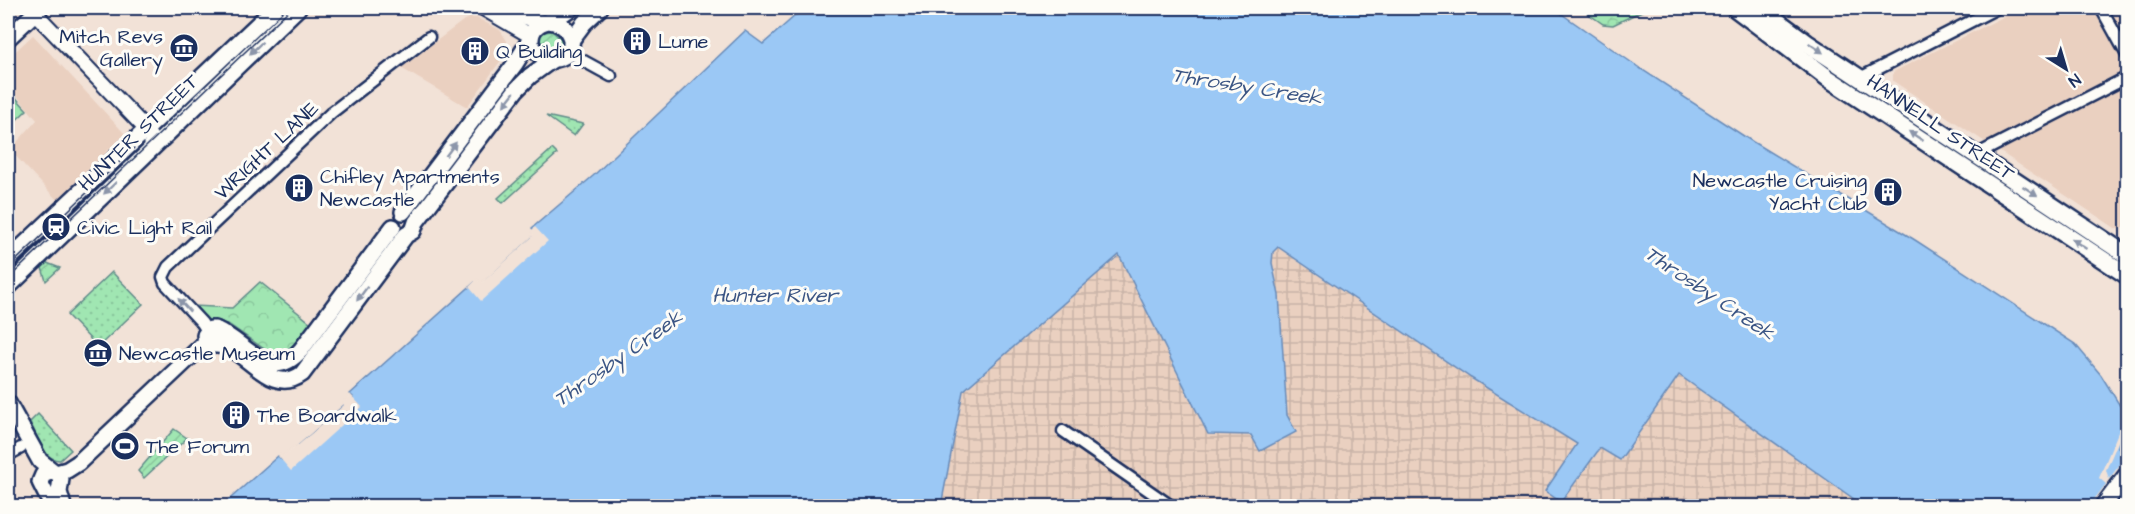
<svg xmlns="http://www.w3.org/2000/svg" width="2135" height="514" viewBox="0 0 2135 514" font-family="'Architects Daughter',sans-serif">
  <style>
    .built { fill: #ead0c0 }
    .industrial { fill: url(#industrial-grid) }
    .grass { fill: url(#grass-dots); stroke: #5e8a88; stroke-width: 1.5 }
    .forest { fill: url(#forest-crowns); stroke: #5e8a88; stroke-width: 1.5 }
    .garden { fill: url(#garden-furrows); stroke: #5e8a88; stroke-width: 1.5 }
    .water { fill: #9bc8f5; stroke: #688bb9; stroke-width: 1.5 }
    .pier { fill: #f2e2d7 }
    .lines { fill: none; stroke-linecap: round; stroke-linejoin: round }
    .minor-casing { stroke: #1b2f5e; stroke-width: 15 }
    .tertiary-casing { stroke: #1b2f5e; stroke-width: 18 }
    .secondary-casing { stroke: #1b2f5e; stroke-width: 20 }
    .trunk-casing { stroke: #1b2f5e; stroke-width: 21 }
    .minor { stroke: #fdfcf7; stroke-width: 10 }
    .tertiary { stroke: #fdfcf7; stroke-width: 14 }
    .secondary { stroke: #fdfcf7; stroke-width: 15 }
    .trunk { stroke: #fdfcf7; stroke-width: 16 }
    .tram { stroke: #1b2f5e; stroke-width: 1.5 }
    .oneway { fill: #8c96aa }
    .labels { text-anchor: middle; stroke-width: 6; stroke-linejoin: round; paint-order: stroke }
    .poi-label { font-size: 20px; fill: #1b2f5e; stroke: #fdfcf7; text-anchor: start }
    .street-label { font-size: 20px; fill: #1b2f5e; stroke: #fdfcf7 }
    .water-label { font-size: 21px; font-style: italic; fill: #3b5584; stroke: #fdfcf7 }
  </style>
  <defs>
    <pattern id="industrial-grid" width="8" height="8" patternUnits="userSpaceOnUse" patternTransform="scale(1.5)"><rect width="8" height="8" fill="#ead0c0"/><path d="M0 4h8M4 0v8" fill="none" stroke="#c8b3a7"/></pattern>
    <pattern id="grass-dots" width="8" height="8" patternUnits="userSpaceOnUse" patternTransform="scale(1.5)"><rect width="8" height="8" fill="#a0e6b2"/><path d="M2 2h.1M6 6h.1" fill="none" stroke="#89c69c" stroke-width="1.8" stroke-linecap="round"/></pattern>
    <pattern id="forest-crowns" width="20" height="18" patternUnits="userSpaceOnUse" patternTransform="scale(1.5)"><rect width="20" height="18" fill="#a0e6b2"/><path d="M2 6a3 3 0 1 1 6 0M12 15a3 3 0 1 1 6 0" fill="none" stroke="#89c69c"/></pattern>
    <pattern id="garden-furrows" width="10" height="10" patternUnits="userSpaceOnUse" patternTransform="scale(1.5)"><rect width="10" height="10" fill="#a0e6b2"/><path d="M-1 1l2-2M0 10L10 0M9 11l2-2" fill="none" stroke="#89c69c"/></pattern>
  </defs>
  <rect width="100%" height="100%" fill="#f2e2d7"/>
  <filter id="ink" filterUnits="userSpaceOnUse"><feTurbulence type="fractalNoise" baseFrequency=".0167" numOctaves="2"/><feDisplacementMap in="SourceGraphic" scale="12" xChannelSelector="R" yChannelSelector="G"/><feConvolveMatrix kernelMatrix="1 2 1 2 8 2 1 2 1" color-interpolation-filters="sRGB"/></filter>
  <g filter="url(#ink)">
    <g class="built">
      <polygon points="2021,8 2127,8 2127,228 2115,228 1893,81 1893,72"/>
      <polygon points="470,18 477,18 500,30 507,41 507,52 467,107 401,68 464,20"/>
      <polygon points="33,35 125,134 57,200 10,150 37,120 8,85 8,58"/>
    </g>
    <polygon class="industrial" points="1278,246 1577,444 1545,491 1561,502 1600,448 1620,460 1679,375 1864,506 941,506 963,391 1119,255 1208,434 1295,432 1287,415 1279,295 1272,263 1273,252"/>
    <g class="grass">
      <polygon points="546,116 583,124 574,136"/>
      <polygon points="552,149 557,154 503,203 498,198"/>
      <polygon points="134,150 137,153 83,205 80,201"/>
      <polygon points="112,272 143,304 98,347 67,315"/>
      <path d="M38 414 71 450 60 460C44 461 37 435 30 422Z"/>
    </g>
    <g class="forest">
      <polygon points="1580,8 1648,8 1613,25 1603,24"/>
      <polygon points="8,89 27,110 8,128"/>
      <polygon points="260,282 312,324 297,347 285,355 273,355 228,324 210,322 195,306 232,308"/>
    </g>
    <g class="garden">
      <polygon points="552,31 563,41 562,47 557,51 545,48 538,38 543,32"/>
      <polygon points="47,263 60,268 46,281 42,268"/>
      <polygon points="174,429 187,438 144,478 138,471"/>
    </g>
    <polygon class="water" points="804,8 1553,8 1641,69 1753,142 1915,240 2075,344 2101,375 2127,417 2118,447 2127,456 2127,506 1864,506 1679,375 1620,460 1600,448 1561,502 1545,491 1577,444 1471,378 1278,247 1273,252 1272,263 1279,295 1287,415 1296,432 1260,451 1251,435 1208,434 1119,255 963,391 941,506 206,506 217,499 223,505 278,456 282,460 353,397 350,394 475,282 481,285 537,233 532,228 593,176 745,31 763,44"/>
    <g class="pier">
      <polygon points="535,227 548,241 481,301 469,287 477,279 481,282 486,279 532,237 533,233 531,231"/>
      <polygon points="350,394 362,407 291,471 278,456 280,454 282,457 294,446 296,447 344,405 343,403"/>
      <polygon points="2126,413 2127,421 2106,470 2109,479 2127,455 2127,500 2123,497 2116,506 2089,506 2106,484 2099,478"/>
    </g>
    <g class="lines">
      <g class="minor-casing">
        <g id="minor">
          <polyline points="2101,8 2128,57"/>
          <polyline points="569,53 611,76"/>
          <polyline points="1860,78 1997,8"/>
          <polyline points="1976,155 2128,77"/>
          <polyline points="207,331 202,323 165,283 163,277 168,267 331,113 429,37"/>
          <polyline points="1063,431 1171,506"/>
          <polyline points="8,455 21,448"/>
        </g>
      </g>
      <g class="tertiary-casing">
        <g id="tertiary">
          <polyline points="483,8 531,36"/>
          <polyline points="504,8 517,15 543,22"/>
          <polyline points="35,13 144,127 151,138 152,148"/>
        </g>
      </g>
      <g class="secondary-casing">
        <g id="secondary">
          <path d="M548 21C565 22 576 37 569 53 555 64 539 59 531 44 530 31 536 24 548 21Z"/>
          <polyline points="552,21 571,8"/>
          <polyline points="8,38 40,8"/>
          <polyline points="572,39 584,23 600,8"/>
          <polyline points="403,212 515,64 530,40"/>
          <polyline points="8,260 275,8"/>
          <polyline points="8,287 298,8"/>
          <path d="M215 329C247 342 269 386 301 350L393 227"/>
          <path d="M214 345 219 341 220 335 217 330 211 329 205 335C205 348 217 343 227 347 251 357 273 395 302 374L406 235 413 231 416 222 516 90 530 76 552 60"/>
          <polyline points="8,403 40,461 54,472"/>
          <polyline points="56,473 67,470 78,463 206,342"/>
          <polyline points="52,506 40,482 43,475 50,472 56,473 61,479 59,492 63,506"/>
          <polyline points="2103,506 2128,473"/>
        </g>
      </g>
      <g class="trunk-casing">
        <g id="trunk">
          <polyline points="1735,8 1828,78 2128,276"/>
          <polyline points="1760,8 1807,43 2128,256"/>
        </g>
      </g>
      <use href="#minor" class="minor"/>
      <use href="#tertiary" class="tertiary"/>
      <use href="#secondary" class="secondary"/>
      <use href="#trunk" class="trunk"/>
      <g class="tram">
        <polyline points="8,268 134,148"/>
        <polyline points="8,279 291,8"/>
      </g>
    </g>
    <defs><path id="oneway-solid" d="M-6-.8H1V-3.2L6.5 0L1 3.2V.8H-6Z" transform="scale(1.5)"/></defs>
    <g class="oneway">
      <use href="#oneway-solid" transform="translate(256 48) rotate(136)"/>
      <use href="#oneway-solid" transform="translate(1816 48) rotate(34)"/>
      <use href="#oneway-solid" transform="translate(509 99) rotate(128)"/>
      <use href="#oneway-solid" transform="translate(1916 136) rotate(-147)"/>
      <use href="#oneway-solid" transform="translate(451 149) rotate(-53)"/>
      <use href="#oneway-solid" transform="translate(110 188) rotate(136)"/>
      <use href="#oneway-solid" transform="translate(2030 191) rotate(33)"/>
      <use href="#oneway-solid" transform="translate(2079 244) rotate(-147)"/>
      <use href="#oneway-solid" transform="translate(362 294) rotate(127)"/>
      <use href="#oneway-solid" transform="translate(184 305) rotate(-133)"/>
    </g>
  </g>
  <defs>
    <g id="building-disc" transform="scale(1.5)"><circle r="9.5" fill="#1b2f5e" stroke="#fdfcf7"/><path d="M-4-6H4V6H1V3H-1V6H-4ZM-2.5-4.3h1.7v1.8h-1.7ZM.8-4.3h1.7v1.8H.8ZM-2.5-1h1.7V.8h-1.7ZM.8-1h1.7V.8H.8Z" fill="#fff"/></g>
    <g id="museum-disc" transform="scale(1.5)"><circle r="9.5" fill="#1b2f5e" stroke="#fdfcf7"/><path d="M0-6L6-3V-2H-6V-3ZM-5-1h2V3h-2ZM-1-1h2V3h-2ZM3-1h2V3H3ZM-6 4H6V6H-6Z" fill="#fff"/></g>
    <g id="station-disc" transform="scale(1.5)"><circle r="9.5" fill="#1b2f5e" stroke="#fdfcf7"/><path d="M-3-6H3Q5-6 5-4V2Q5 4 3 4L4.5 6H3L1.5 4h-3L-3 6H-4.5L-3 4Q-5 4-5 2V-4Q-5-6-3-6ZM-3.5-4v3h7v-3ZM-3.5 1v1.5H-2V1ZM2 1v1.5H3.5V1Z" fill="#fff"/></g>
    <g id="stadium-disc" transform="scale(1.5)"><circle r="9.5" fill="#1b2f5e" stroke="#fdfcf7"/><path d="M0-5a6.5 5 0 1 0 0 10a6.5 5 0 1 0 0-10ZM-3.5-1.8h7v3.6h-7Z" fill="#fff"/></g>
  </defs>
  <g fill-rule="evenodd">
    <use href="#building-disc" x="637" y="41"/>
    <use href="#museum-disc" x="184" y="48"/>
    <use href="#building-disc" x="475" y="51"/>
    <use href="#building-disc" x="299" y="188"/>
    <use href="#building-disc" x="1888" y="192"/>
    <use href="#station-disc" x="56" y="227"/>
    <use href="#museum-disc" x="98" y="353"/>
    <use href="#building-disc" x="236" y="415"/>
    <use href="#stadium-disc" x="125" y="446"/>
  </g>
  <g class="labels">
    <g class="poi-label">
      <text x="163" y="43" text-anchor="end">Mitch Revs<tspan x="163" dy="23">Gallery</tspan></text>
      <text x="658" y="48">Lume</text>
      <text x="496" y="58">Q Building</text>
      <text x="320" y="183">Chifley Apartments<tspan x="320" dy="23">Newcastle</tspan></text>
      <text x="1867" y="187" text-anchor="end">Newcastle Cruising<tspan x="1867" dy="23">Yacht Club</tspan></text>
      <text x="77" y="234">Civic Light Rail</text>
      <text x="119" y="360">Newcastle Museum</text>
      <text x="257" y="422">The Boardwalk</text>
      <text x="146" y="453">The Forum</text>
    </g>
    <g class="street-label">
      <text transform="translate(1941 127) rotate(34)" y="7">HANNELL STREET</text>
      <text transform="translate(138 132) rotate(-44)" y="7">HUNTER STREET</text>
      <text transform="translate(266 150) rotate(-43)" y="7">WRIGHT LANE</text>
    </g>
    <g class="water-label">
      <text transform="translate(1247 86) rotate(9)" y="7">Throsby Creek</text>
      <text transform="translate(1710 293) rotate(34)" y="7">Throsby Creek</text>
      <text x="775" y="302">Hunter River</text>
      <text transform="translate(618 358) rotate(-35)" y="7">Throsby Creek</text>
    </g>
  </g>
  <rect width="2135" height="514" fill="none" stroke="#fdfcf7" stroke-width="30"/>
  <rect x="15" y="15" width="2105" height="484" fill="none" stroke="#1b2f5e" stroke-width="2" filter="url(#ink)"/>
  <g transform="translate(2066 69) rotate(143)" stroke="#fdfcf7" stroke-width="4.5" paint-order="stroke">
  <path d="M0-4.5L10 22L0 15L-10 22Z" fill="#1b2f5e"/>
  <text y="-9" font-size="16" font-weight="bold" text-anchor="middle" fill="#1b2f5e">N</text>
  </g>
</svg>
